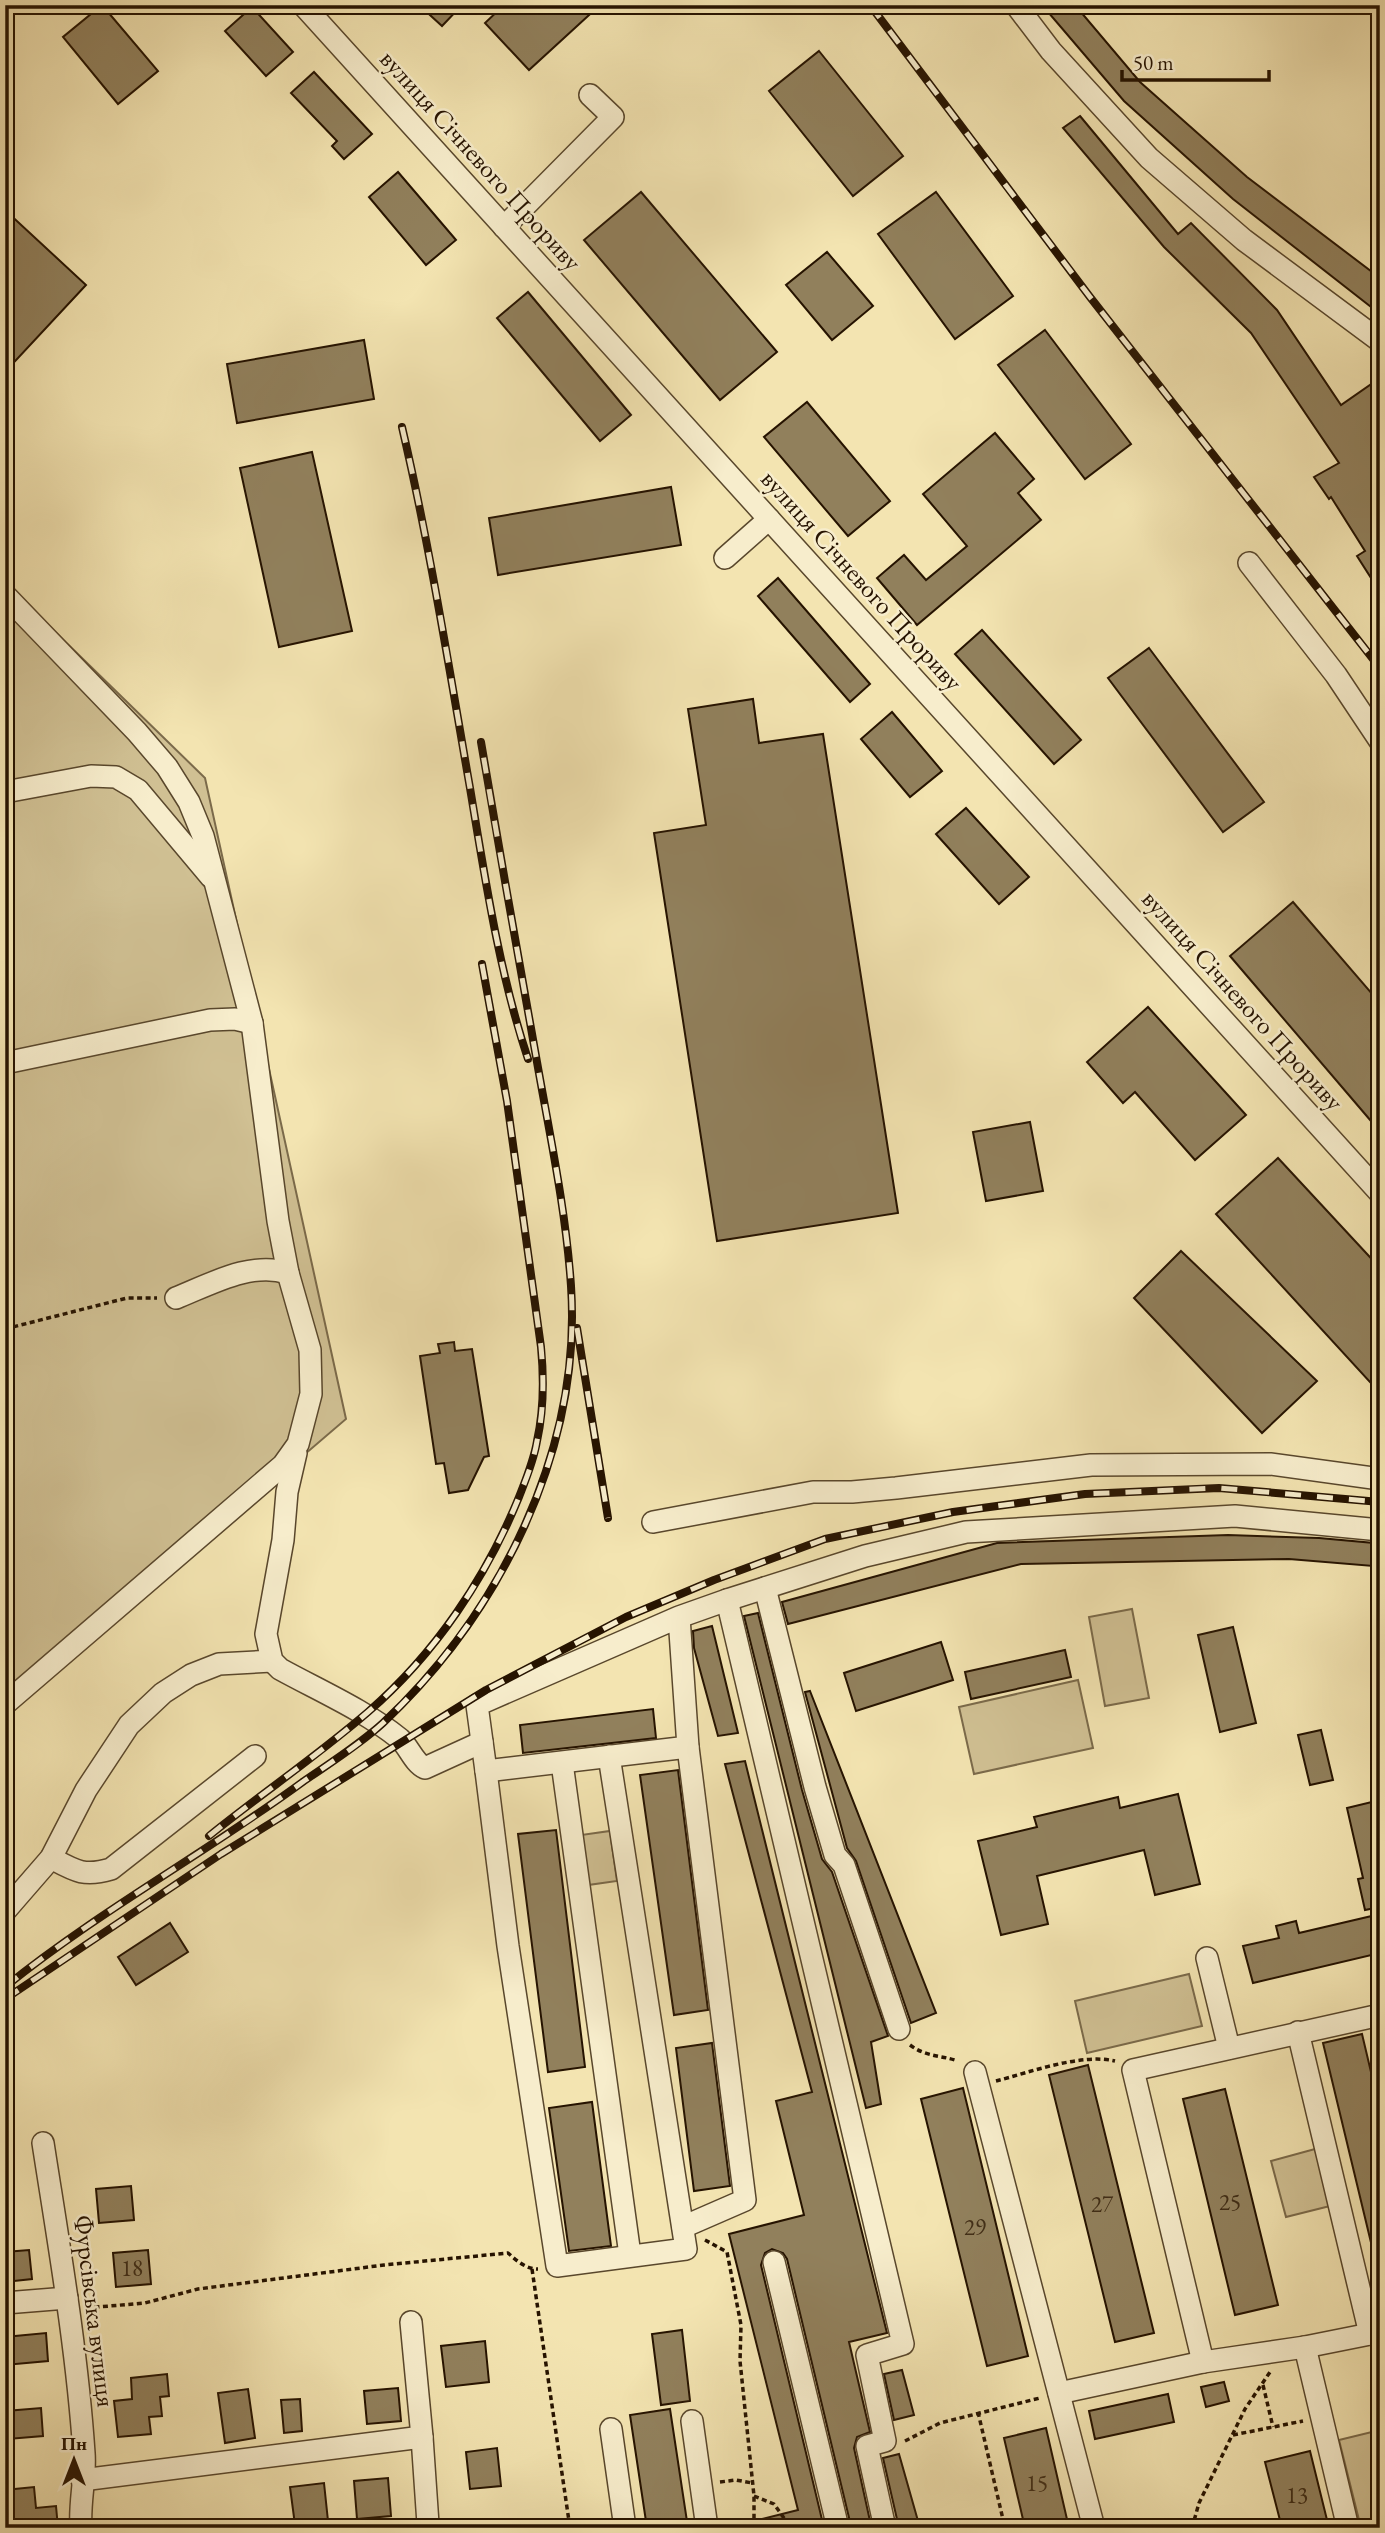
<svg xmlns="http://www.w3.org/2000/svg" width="1385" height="2533" viewBox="0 0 1385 2533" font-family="'EB Garamond',serif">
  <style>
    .green { fill: #d0c093; stroke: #7b6a4a; stroke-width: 2 }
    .building { fill: #91805c; stroke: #261300; stroke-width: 2 }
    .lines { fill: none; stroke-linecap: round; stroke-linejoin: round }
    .minor-casing { stroke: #59472c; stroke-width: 24 }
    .path { stroke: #261300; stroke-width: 3.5; stroke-dasharray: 5 3.5; stroke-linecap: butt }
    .minor { stroke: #f7edcc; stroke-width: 21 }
    .rail-casing { stroke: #261300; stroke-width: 8 }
    .rail { stroke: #f7edcc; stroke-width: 5; stroke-dasharray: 16; stroke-linecap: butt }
    .labels { text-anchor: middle; stroke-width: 5; stroke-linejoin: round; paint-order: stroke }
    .number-label { font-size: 23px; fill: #412e17 }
    .street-label { font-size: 26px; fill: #261300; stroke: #f7edcc }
  </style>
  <rect width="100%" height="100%" fill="#f3e4b1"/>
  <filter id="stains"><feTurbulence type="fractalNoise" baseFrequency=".00286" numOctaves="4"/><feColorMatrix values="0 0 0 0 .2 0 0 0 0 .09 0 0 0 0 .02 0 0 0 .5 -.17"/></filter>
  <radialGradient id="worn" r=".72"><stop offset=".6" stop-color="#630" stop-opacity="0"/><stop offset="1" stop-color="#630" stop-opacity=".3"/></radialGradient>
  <g class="green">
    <polygon points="5,583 205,778 346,1419 28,1691 5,1712"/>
    <polygon points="1132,1609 1149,1698 1105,1706 1089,1617"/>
    <polygon points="1078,1680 1093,1748 974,1774 959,1707"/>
    <polygon points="610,1831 617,1881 588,1885 581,1835"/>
    <polygon points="1189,1974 1202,2026 1087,2053 1075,2001"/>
    <polygon points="1315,2149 1330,2206 1286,2217 1271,2161"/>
    <polygon points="1380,2430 1380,2528 1361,2528 1339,2440"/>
  </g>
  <g class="building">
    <polygon points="102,5 158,71 118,104 63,37"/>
    <polygon points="419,5 462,5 442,26"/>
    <polygon points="504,5 600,5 529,70 485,23"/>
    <polygon points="1042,5 1075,5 1140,82 1247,177 1380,278 1380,314 1233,199 1124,101"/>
    <polygon points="252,7 293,52 266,76 225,31"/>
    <polygon points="819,51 903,156 853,196 769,91"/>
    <polygon points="314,72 372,134 344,159 332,146 337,141 291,93"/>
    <polygon points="1080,116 1178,234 1191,223 1277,310 1341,405 1380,378 1380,592 1357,556 1365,551 1331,497 1329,499 1314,477 1339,463 1251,333 1164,247 1063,128"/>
    <polygon points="398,172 456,240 426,265 369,197"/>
    <polygon points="641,192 777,352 720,400 584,240"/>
    <polygon points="936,192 1013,296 955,339 878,234"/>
    <polygon points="5,210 86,285 5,372"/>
    <polygon points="827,252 873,306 832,340 786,285"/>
    <polygon points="528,292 631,415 600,441 497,318"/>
    <polygon points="1045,330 1131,444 1085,479 998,365"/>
    <polygon points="364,340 374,399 237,423 227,364"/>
    <polygon points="807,402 890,501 848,536 764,437"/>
    <polygon points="995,433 1034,479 1018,493 1041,520 917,625 877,578 904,555 926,580 967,546 923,494"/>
    <polygon points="312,452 352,631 279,647 240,468"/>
    <polygon points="671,487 681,545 498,575 489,518"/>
    <polygon points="778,578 870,684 850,702 758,596"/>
    <polygon points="982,630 1081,740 1054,764 955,654"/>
    <polygon points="1149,648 1264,802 1223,832 1108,678"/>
    <polygon points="753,699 759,743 823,734 898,1213 717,1241 654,833 706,825 688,709"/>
    <polygon points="892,712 942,771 910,797 861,739"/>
    <polygon points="966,808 1029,877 999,904 936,834"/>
    <polygon points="1293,902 1380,1003 1380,1114 1371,1121 1230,956"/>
    <polygon points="1148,1007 1246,1115 1195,1160 1135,1092 1123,1103 1087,1062"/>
    <polygon points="1030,1122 1043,1191 986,1201 973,1132"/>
    <polygon points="1278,1158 1380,1268 1380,1393 1216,1214"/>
    <polygon points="1181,1251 1317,1381 1262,1433 1134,1298"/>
    <polygon points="454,1342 455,1351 472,1349 489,1456 484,1457 468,1490 449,1493 444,1463 436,1464 420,1356 440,1353 438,1344"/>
    <polygon points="1228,1535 1319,1538 1374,1543 1373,1566 1289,1559 1021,1564 788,1624 782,1602 997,1543"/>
    <polygon points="758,1613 802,1790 822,1859 832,1872 888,2036 871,2042 881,2104 866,2108 744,1616"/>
    <polygon points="712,1626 738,1733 718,1736 694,1648 693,1631"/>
    <polygon points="1233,1627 1256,1723 1220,1732 1198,1635"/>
    <polygon points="941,1642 953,1680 856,1711 844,1673"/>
    <polygon points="1065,1650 1071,1677 971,1699 965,1672"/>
    <polygon points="810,1691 936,2013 911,2023 856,1861 847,1848 805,1692"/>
    <polygon points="653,1709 656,1738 523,1753 520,1725"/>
    <polygon points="1321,1730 1333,1780 1310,1785 1298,1735"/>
    <polygon points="745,1761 887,2333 849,2342 870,2432 857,2437 854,2448 870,2521 851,2526 787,2259 783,2253 772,2249 765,2253 761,2265 824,2528 751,2528 750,2522 798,2510 729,2234 804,2215 776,2101 812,2092 725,1764"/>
    <polygon points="678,1770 708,2010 674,2015 640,1775"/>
    <polygon points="1178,1794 1200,1884 1155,1895 1144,1850 1037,1876 1048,1924 1001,1935 978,1841 1037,1827 1034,1817 1118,1797 1120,1808"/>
    <polygon points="1380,1800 1380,1907 1365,1910 1358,1879 1363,1878 1347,1808"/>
    <polygon points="556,1830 585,2067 548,2072 518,1834"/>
    <polygon points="1376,1915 1380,1931 1380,1953 1253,1983 1243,1946 1279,1938 1276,1926 1296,1921 1299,1933"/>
    <polygon points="170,1923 188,1952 136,1985 118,1957"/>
    <polygon points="1362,2034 1380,2110 1380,2254 1374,2255 1323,2043"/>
    <polygon points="712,2043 730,2186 694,2191 676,2048"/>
    <polygon points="1088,2065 1154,2333 1115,2342 1049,2075"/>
    <polygon points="963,2088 1028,2356 987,2366 921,2099"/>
    <polygon points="1225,2089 1278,2305 1235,2315 1183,2099"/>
    <polygon points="592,2102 611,2246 569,2251 549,2108"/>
    <polygon points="131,2186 134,2220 99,2223 96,2189"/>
    <polygon points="29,2250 32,2279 5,2282 5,2252"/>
    <polygon points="148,2250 151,2284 116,2287 113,2253"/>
    <polygon points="682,2330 690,2401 661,2405 652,2334"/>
    <polygon points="46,2333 48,2361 5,2365 5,2337"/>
    <polygon points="485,2341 489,2382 446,2387 441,2346"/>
    <polygon points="902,2370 914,2415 894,2420 884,2374"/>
    <polygon points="167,2374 169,2396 160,2397 162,2416 149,2417 151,2434 118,2437 114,2401 132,2399 131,2378"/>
    <polygon points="1224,2382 1229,2401 1206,2407 1201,2387"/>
    <polygon points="398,2388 401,2421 367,2424 364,2391"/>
    <polygon points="248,2389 255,2438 225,2443 218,2393"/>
    <polygon points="1168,2394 1174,2422 1095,2439 1089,2411"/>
    <polygon points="300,2399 302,2431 284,2433 281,2400"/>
    <polygon points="41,2408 43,2436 8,2439 6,2411"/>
    <polygon points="670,2409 688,2528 647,2528 630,2415"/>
    <polygon points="1046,2428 1069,2528 1025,2528 1004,2438"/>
    <polygon points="497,2448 501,2486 470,2489 466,2452"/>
    <polygon points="1310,2451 1329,2528 1282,2528 1265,2462"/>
    <polygon points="899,2454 920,2528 899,2528 883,2458"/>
    <polygon points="388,2478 391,2516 357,2519 354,2481"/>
    <polygon points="324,2483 328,2521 295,2525 290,2487"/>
    <polygon points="34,2487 36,2508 56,2506 58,2528 5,2528 5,2490"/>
  </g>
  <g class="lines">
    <g class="minor-casing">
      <g id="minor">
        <polyline points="303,5 1380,1193"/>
        <polyline points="1016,5 1051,51 1149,158 1244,240 1380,341"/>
        <polyline points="504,227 613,117 590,95"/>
        <polyline points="725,558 769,519"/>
        <polyline points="1249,563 1336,675 1380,741"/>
        <polyline points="5,595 137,732 167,767 189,802 203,836 252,1023 278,1221 288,1273 310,1350 311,1394 298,1444 283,1465 5,1704"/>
        <polyline points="5,792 91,776 116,777 138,790 211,877"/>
        <polyline points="5,1063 210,1020 235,1019 252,1023"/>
        <path d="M176 1298C211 1284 251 1261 288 1273"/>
        <path d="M296 1453 287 1492 283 1540 266 1634 272 1661 280 1669C320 1691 364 1710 400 1739 409 1747 414 1763 425 1768L482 1742"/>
        <polyline points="653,1522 813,1492 852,1492 896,1488 1091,1465 1270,1464 1380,1479"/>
        <polyline points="765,1588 815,1787 835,1855 844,1865 899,2029"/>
        <polyline points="727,1600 903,2344 867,2355 885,2441 867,2446 885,2528"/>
        <polyline points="679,1617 688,1747 486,1771 477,1705 679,1617 727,1600 865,1556 966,1532 1235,1516 1380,1530"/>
        <polyline points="562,1763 630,2255"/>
        <polyline points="486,1771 508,1946 557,2266 686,2249 609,1756"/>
        <path d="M51 1858C75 1871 84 1877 111 1869L255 1756"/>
        <polyline points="5,1911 51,1858 86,1790 129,1725 163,1693 191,1675 219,1664 272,1661"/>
        <polyline points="1207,1958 1229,2048"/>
        <polyline points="1298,2032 1370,2334"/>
        <polyline points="975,2072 1094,2528"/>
        <path d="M43 2143C59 2246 77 2349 84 2453 86 2478 79 2502 81 2528"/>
        <polyline points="683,2227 745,2200 688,1747"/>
        <polyline points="774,2262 838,2528"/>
        <polyline points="5,2303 67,2298"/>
        <polyline points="411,2322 422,2437 428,2524"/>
        <polyline points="1305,2347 1348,2528"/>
        <polyline points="1203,2362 1133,2070 1380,2015"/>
        <polyline points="1059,2393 1203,2362 1305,2347 1380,2332"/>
        <polyline points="692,2421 707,2528"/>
        <polyline points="611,2429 625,2528"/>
        <polyline points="82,2480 422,2437"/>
      </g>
    </g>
    <g class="path">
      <polyline points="5,1329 127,1298 157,1298"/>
      <path d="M910 2045C926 2057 940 2055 958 2061"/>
      <path d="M996 2081C1031 2072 1081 2053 1115 2061"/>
      <polyline points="705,2240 727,2252 741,2325 740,2361 754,2496 754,2528"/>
      <polyline points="532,2269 570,2528"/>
      <path d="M86 2308 145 2303 198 2289 384 2265 508 2253C517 2261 526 2269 538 2269"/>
      <polyline points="1263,2385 1273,2427"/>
      <polyline points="978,2412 1005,2528"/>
      <polyline points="1233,2435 1303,2421"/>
      <polyline points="905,2441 940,2423 1040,2398"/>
      <polyline points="720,2482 736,2480 752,2483"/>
      <polyline points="754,2496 774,2504 791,2528"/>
      <polyline points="1192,2528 1199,2503 1245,2409 1270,2372"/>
    </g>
    <use href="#minor" class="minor"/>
    <g class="rail-casing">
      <g id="rail">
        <polyline points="870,5 1090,297 1380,668"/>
        <path d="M402 427C430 547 449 668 470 788 485 878 499 972 528 1059"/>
        <polyline points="577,1328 608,1518"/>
        <path d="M209 1836C261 1794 317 1756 368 1712 435 1654 486 1578 519 1497 526 1479 534 1460 537 1441 544 1410 544 1379 541 1347L507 1101 482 964"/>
        <path d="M5 1987C99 1911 206 1853 304 1781 330 1763 359 1745 383 1723 500 1613 582 1450 571 1286 566 1211 550 1136 537 1062 518 955 499 849 481 742"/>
        <polyline points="5,1999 221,1854 486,1690 626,1617 714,1580 825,1539 953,1512 1085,1494 1219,1488 1380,1502"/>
      </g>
    </g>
    <use href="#rail" class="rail"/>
  </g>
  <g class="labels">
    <g class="number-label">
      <text x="1230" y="2210">25</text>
      <text x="1102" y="2212">27</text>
      <text x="975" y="2235">29</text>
      <text x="132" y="2276">18</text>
      <text x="1037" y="2491">15</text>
      <text x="1297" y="2503">13</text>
    </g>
    <g class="street-label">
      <text transform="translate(481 160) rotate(48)" y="9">вулиця Січневого Прориву</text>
      <text transform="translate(862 580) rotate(48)" y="9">вулиця Січневого Прориву</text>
      <text transform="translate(1243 1000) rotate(48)" y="9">вулиця Січневого Прориву</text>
      <text transform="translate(95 2311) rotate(83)" y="9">Фурсівська вулиця</text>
    </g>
  </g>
  <rect width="1385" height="2533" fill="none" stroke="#f3e4b1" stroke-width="28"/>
  <rect x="7" y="7" width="1371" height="2519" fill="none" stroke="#261300" stroke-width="3.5"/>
  <rect x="14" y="14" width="1357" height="2505" fill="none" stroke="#261300" stroke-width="2"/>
  <g transform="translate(74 2460)" stroke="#f7edcc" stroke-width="5" paint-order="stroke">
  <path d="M0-5L12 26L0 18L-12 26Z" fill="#261300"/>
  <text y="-10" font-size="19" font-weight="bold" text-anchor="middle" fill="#261300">Пн</text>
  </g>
  <path d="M1122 70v10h147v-10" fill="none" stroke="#261300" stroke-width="3.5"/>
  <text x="1133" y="70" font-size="21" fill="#261300" stroke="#f7edcc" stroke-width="5" paint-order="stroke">50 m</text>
  <rect width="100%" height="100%" filter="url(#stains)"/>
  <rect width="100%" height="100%" fill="url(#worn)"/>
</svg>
